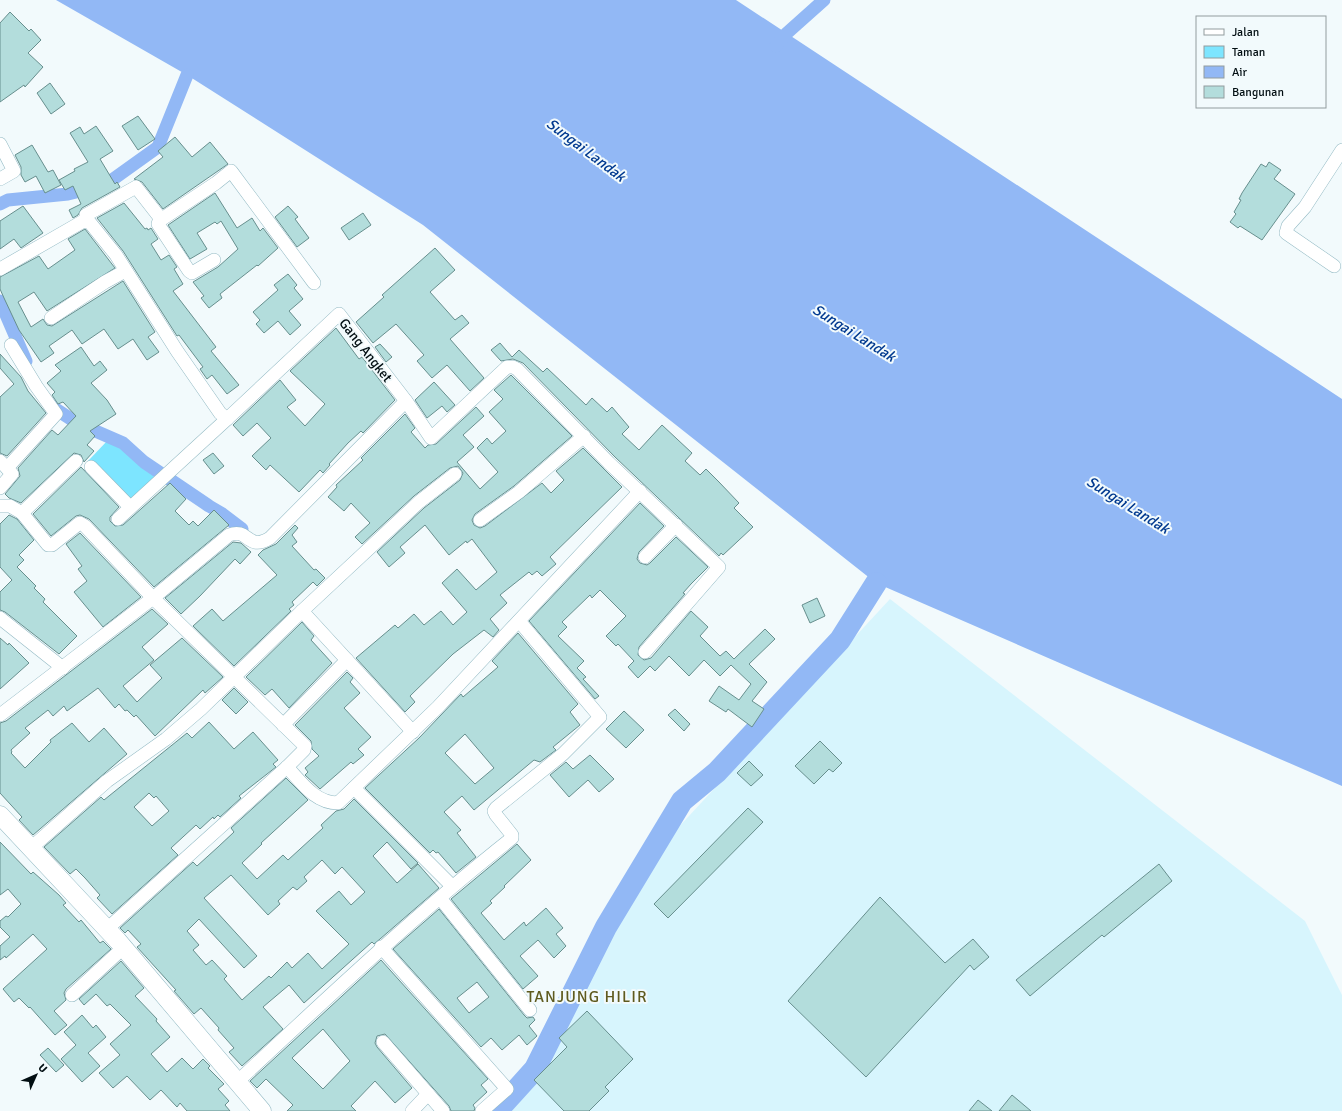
<svg xmlns="http://www.w3.org/2000/svg" width="1342" height="1111" viewBox="0 0 1342 1111" font-family="Signika,sans-serif">
  <style>
    .built { fill: #d7f5fd }
    .green { fill: #7de5ff }
    .water { fill: #92b8f5 }
    .lines { fill: none; stroke-linecap: round; stroke-linejoin: round }
    .canal { stroke: #92b8f5; stroke-width: 13 }
    .river { stroke: #92b8f5; stroke-width: 22 }
    .building { fill: #b3dddc; stroke: #678f8e; fill-rule: evenodd }
    .street-casing { stroke: #93bac4; stroke-width: 14 }
    .secondary-casing { stroke: #93bac4; stroke-width: 19 }
    .street { stroke: #fff; stroke-width: 13 }
    .secondary { stroke: #fff; stroke-width: 18 }
    .labels { text-anchor: middle; stroke-width: 4; stroke-linejoin: round; paint-order: stroke }
    .street-label { font-size: 14px; fill: #020e12; stroke: #f2fafc }
    .water-label { font-size: 15px; font-style: italic; fill: #00398f; stroke: #f2fafc }
    .quarter-label { font-size: 16px; letter-spacing: 1px; fill: #5e5a1e; stroke: #f2fafc }
  </style>
  <rect width="100%" height="100%" fill="#f2fafc"/>
  <polygon class="built" points="890,599 1305,921 1342,995 1342,1111 511,1111 663,844"/>
  <path class="green" d="M108 440C127 449 146 463 157 481L130 507 91 467 88 461Z"/>
  <polygon class="water" points="56,0 736,0 1342,399 1342,786 876,583 423,225 187,75"/>
  <g class="lines">
    <g class="canal">
      <polyline points="776,46 787,33 824,0"/>
      <polyline points="0,204 8,200 68,194 105,185 158,147 187,75"/>
      <polyline points="0,301 26,361"/>
      <polyline points="49,403 51,406 77,423 123,443 144,462 209,506 221,513 242,529"/>
    </g>
    <polyline class="river" points="497,1111 535,1069 606,927 682,801 717,772 840,640 876,583"/>
  </g>
  <g class="building">
    <polygon points="10,12 29,31 31,29 41,40 28,53 43,67 25,87 24,85 0,102 0,23"/>
    <polygon points="50,83 65,104 51,114 37,93"/>
    <polygon points="138,116 155,139 138,150 122,126"/>
    <polygon points="96,126 113,151 100,159 115,184 117,182 120,187 82,208 78,215 73,218 69,210 81,204 73,186 65,190 59,180 75,171 74,169 88,162 70,133 80,127 84,134"/>
    <polygon points="175,137 192,157 210,142 228,164 163,209 142,182 134,179 163,157 158,151"/>
    <polygon points="32,145 48,172 53,170 61,185 45,193 36,176 25,182 21,175 21,167 15,155"/>
    <polygon points="1269,162 1281,170 1274,179 1295,194 1262,240 1240,226 1238,228 1230,222 1236,214 1234,212 1241,200 1239,199 1242,193 1261,164 1266,167"/>
    <polygon points="215,193 237,228 252,218 260,231 263,228 278,248 258,266 257,265 220,294 222,298 209,308 201,298 204,296 193,282 218,267 238,249 221,221 217,224 215,222 197,233 207,249 190,259 168,225"/>
    <polygon points="124,203 145,229 147,228 148,230 151,228 158,239 151,244 161,260 169,255 177,267 174,269 183,284 173,291 216,347 211,351 239,385 227,394 212,375 207,379 200,369 203,367 179,335 177,336 123,251 97,218"/>
    <polygon points="23,206 43,233 21,248 14,239 0,249 0,221"/>
    <polygon points="288,206 298,217 295,219 309,238 297,247 275,217"/>
    <polygon points="363,213 371,225 349,240 341,228"/>
    <polygon points="85,229 115,268 47,311 34,292 18,302 31,327 43,319 47,325 52,326 123,281 155,332 148,337 159,352 147,360 133,339 118,349 104,329 82,344 72,330 49,346 54,353 41,362 19,330 4,298 0,289 0,277 39,256 48,269 75,250 68,239"/>
    <polygon points="435,248 455,270 430,292 455,320 462,315 469,323 450,339 484,378 470,391 447,365 432,378 417,361 424,355 396,324 373,343 356,322 384,297 382,295"/>
    <polygon points="288,274 297,285 294,288 303,299 289,311 301,325 290,335 278,321 264,333 256,324 260,320 253,312 278,290 274,285"/>
    <polygon points="336,328 359,359 362,357 395,400 363,433 361,431 348,443 329,464 330,465 323,473 320,470 299,492 270,465 266,470 252,456 271,438 257,423 243,436 233,425 280,380 296,400 287,407 305,426 325,404 290,371"/>
    <polygon points="500,343 512,357 519,350 543,372 547,368 586,405 592,398 607,412 612,407 629,427 622,434 639,450 662,425 692,453 685,461 700,475 706,469 719,482 739,503 734,508 753,527 723,555 721,553 719,556 615,457 523,363 513,359 501,361 491,350"/>
    <polygon points="380,344 392,357 386,362 375,347"/>
    <polygon points="81,347 94,366 100,361 107,370 91,383 107,400 116,414 90,431 95,436 87,445 94,451 84,462 81,455 74,453 21,503 9,498 5,494 20,476 18,468 52,430 58,435 76,416 63,402 58,404 52,395 55,392 47,383 61,371 55,365"/>
    <polygon points="0,354 21,377 28,391 46,413 7,456 0,453 0,397 14,384 0,368"/>
    <polygon points="511,375 572,436 514,486 475,514 472,520 474,525 480,528 485,526 542,483 551,493 564,480 556,471 583,448 622,487 550,557 556,564 542,576 537,571 532,575 529,572 500,595 507,603 490,619 499,630 493,637 484,630 453,654 410,696 415,702 405,712 356,658 395,625 398,628 414,614 424,625 441,611 453,625 467,612 442,583 457,569 476,590 497,572 472,539 467,543 466,541 449,555 425,525 400,547 405,553 389,567 377,552 424,508 460,480 463,473 458,466 450,468 414,496 362,544 355,537 370,523 351,503 344,511 328,497 337,487 336,485 363,460 361,458 405,414 415,428 411,432 425,448 428,445 436,444 476,407 484,416 463,435 474,447 457,462 480,489 498,472 477,448 487,438 492,444 506,431 489,412 503,399 494,390"/>
    <polygon points="434,382 455,405 447,412 442,406 427,418 415,400"/>
    <polygon points="213,453 224,466 214,474 203,460"/>
    <polygon points="81,467 119,507 110,517 110,521 115,526 123,525 170,483 186,499 175,511 189,525 193,521 198,526 214,510 229,525 154,587 89,519 80,515 76,516 51,536 33,514"/>
    <polygon points="640,503 664,526 639,552 637,559 640,563 647,565 650,563 676,537 708,567 691,584 683,593 685,594 639,647 638,655 644,660 651,658 691,611 708,627 700,636 720,656 726,651 734,659 765,629 775,639 749,664 767,682 752,701 764,709 752,727 728,709 726,712 709,701 719,686 739,700 751,684 731,665 720,676 704,660 689,676 669,656 655,671 650,666 638,678 628,667 634,661 618,644 616,646 606,636 626,616 600,590 592,598 590,595 562,622 567,627 558,636 584,661 577,668 586,677 583,679 599,696 595,699 529,621"/>
    <polygon points="9,515 17,519 34,540 19,555 24,560 17,567 36,586 34,588 45,599 43,602 77,636 59,654 5,612 0,610 0,592 12,580 0,567 0,524"/>
    <polygon points="295,525 298,528 292,535 297,542 292,546 314,570 316,569 325,578 317,586 313,582 292,602 294,605 289,609 291,611 234,666 193,626 212,609 223,621 277,575 258,555 263,550 276,544"/>
    <polygon points="80,533 141,597 103,627 74,592 87,581 78,569 82,566 66,544"/>
    <polygon points="233,542 241,543 251,552 240,564 235,559 200,596 181,614 165,598"/>
    <polygon points="817,598 825,616 810,623 802,605"/>
    <polygon points="152,609 168,624 142,647 154,660 123,686 137,702 162,678 150,665 182,638 223,677 205,693 203,690 155,736 136,715 134,717 127,710 125,711 119,704 115,708 98,688 67,711 64,706 53,716 48,710 25,728 30,733 11,750 12,752 11,753 25,768 51,742 50,740 72,723 89,742 104,728 127,754 33,835 19,820 22,817 0,793 0,723 6,721"/>
    <polygon points="302,622 314,636 311,640 332,663 289,708 272,689 265,695 246,677"/>
    <path d="M518 633 578 704 570 712 580 725 553 747 556 750 540 762 534 760 474 810 462 796 444 812 461 830 457 833 476 857 456 873 438 852 436 853 433 850 430 853 365 788 419 738 461 694 463 697 498 667 492 661ZM465 734 494 768 475 784 445 753Z"/>
    <polygon points="0,638 8,645 9,643 29,663 0,689"/>
    <polygon points="347,672 353,678 350,682 360,693 344,708 371,737 358,749 364,755 353,764 351,762 320,789 305,775 308,772 305,768 319,756 312,749 311,741 295,725"/>
    <polygon points="234,688 248,702 236,714 222,700"/>
    <polygon points="675,709 690,724 684,731 668,715"/>
    <polygon points="624,711 644,730 626,748 606,729"/>
    <path d="M209 722 234 749 253 732 278 760 273 764 276 767 239 796 241 798 220 817 218 815 214 819 213 817 200 829 196 825 171 848 178 855 112 914 97 898 100 895 85 878 76 869 70 874 44 847 101 797 104 800 187 733 192 738ZM149 793 154 798 156 796 169 811 152 826 134 807Z"/>
    <polygon points="820,741 842,763 833,772 829,769 814,784 795,766"/>
    <polygon points="590,755 614,779 599,792 588,780 569,797 550,775 566,762 573,769"/>
    <polygon points="749,761 763,775 751,786 737,773"/>
    <path d="M286 778 308 800 261 843 262 844 242 863 257 879 283 855 288 860 323 828 321 825 336 811 344 809 354 799 418 863 411 869 387 842 373 856 397 883 418 864 439 888 380 939 374 944 372 942 304 1003 289 985 263 1007 283 1029 242 1066 229 1052 234 1048 218 1030 219 1028 201 1008 194 1014 174 991 176 990 137 947 141 944 128 930 125 933 120 928 193 862 197 866 218 847 234 832 231 828ZM322 860 335 874 342 867 365 892 351 905 339 891 316 911 349 944 322 969 308 953 292 968 287 962 271 978 269 976 242 1000 224 979 227 976 212 960 206 965 193 950 199 945 187 931 199 919 244 968 257 956 204 898 231 875 268 915 280 904 278 901 293 887 297 890 307 881 304 877Z"/>
    <polygon points="748,808 763,822 668,918 654,904"/>
    <polygon points="0,842 31,874 33,872 59,895 66,903 63,905 79,922 81,920 100,943 103,941 111,949 66,989 64,993 66,1000 54,1011 67,1025 55,1035 30,1007 29,1008 19,998 14,1002 3,989 47,949 33,934 6,958 5,956 0,960 0,946 10,937 0,927 0,921 6,916 8,917 21,904 8,889 0,895"/>
    <polygon points="517,844 531,860 504,886 505,887 490,901 492,903 481,913 504,940 524,922 526,926 546,908 563,928 556,934 566,946 554,958 538,940 520,956 538,976 523,989 451,899"/>
    <polygon points="1159,864 1172,881 1104,937 1102,935 1030,996 1016,980"/>
    <polygon points="880,897 945,963 973,939 989,957 974,970 970,965 866,1077 788,1001"/>
    <path d="M439 909 524 1015 527 1018 533 1017 535 1020 529 1026 537 1036 527 1045 519 1035 502 1050 491 1038 481 1047 393 949ZM477 982 489 997 469 1013 457 998Z"/>
    <path d="M381 960 488 1079 481 1085 487 1092 473 1105 475 1108 474 1111H451L449 1106 385 1034 377 1036 375 1043 377 1047 412 1088 395 1103 375 1081 351 1106 356 1111H287L293 1105 266 1079 257 1088 250 1081ZM323 1029 350 1061 323 1089 292 1058Z"/>
    <polygon points="121,961 144,988 135,996 157,1019 156,1021 170,1037 151,1054 167,1072 182,1058 193,1069 203,1059 210,1066 208,1068 224,1084 218,1089 229,1101 225,1105 230,1111 187,1111 180,1103 177,1107 161,1090 150,1100 127,1076 113,1088 99,1073 120,1055 110,1044 131,1025 110,1004 107,1006 96,994 84,1005 79,999"/>
    <polygon points="587,1011 633,1059 605,1087 609,1091 589,1111 564,1111 534,1080 567,1047 559,1038"/>
    <polygon points="82,1015 93,1028 96,1025 106,1037 88,1053 100,1066 82,1082 61,1059 76,1045 64,1032"/>
    <polygon points="48,1048 64,1065 56,1072 40,1055"/>
    <polygon points="1012,1095 1031,1111 999,1111"/>
    <polygon points="978,1100 992,1111 969,1111"/>
  </g>
  <g class="lines">
    <g class="street-casing">
      <g id="street">
        <polyline points="0,144 14,171 0,179"/>
        <polyline points="87,219 86,215 136,187 161,219"/>
        <polyline points="214,260 192,273 189,271 158,224 159,221 216,183 231,171 314,283"/>
        <polyline points="1334,266 1286,233 1288,226 1305,207 1342,150"/>
        <polyline points="0,269 87,219 116,255 177,351 220,413 227,419 339,314 406,401 431,438 507,367 513,367 517,369 609,463 719,567 645,652"/>
        <polyline points="51,318 105,282 125,271"/>
        <polyline points="0,461 7,468 56,414 36,386 11,345"/>
        <polyline points="91,467 130,507"/>
        <polyline points="0,488 12,474 7,468"/>
        <polyline points="0,506 10,506 22,513 76,461"/>
        <polyline points="22,513 48,545 52,545 77,525 80,523 85,526 153,598 305,746 304,750 287,767 107,929"/>
        <polyline points="118,519 227,419"/>
        <polyline points="480,520 519,492 584,436"/>
        <polyline points="645,557 676,525"/>
        <polyline points="302,611 413,732"/>
        <polyline points="0,618 63,668"/>
        <path d="M0 715 153 598 229 535C249 527 247 552 270 538L406 401"/>
        <polyline points="283,725 347,660"/>
        <path d="M287 767C302 783 315 803 338 803L438 707 640 491"/>
        <polyline points="354,788 452,886"/>
        <polyline points="31,848 107,781 166,739 201,709 302,611 419,502 455,474"/>
        <polyline points="440,898 530,1010"/>
        <polyline points="381,947 507,1089 482,1111"/>
        <polyline points="72,995 123,948"/>
        <polyline points="383,1042 443,1111"/>
        <path d="M237 1082C327 998 416 914 512 838V835L496 815 494 811 496 808 563 754 600 717 519 621"/>
        <polyline points="412,1111 428,1094"/>
      </g>
    </g>
    <g class="secondary-casing">
      <polyline id="secondary" points="0,815 118,941 262,1111"/>
    </g>
    <use href="#street" class="street"/>
    <use href="#secondary" class="secondary"/>
  </g>
  <g class="labels">
    <g class="street-label">
      <text transform="translate(366 350) rotate(52)" y="5">Gang Angket</text>
    </g>
    <g class="water-label">
      <text transform="translate(586 150) rotate(37)" y="5">Sungai Landak</text>
      <text transform="translate(854 333) rotate(32)" y="5">Sungai Landak</text>
      <text transform="translate(1128 505) rotate(32)" y="5">Sungai Landak</text>
    </g>
    <g class="quarter-label">
      <text x="587" y="1002">TANJUNG HILIR</text>
    </g>
  </g>
  <rect x="1196" y="16" width="130" height="92" fill="#f2fafc" stroke="#929c9e"/>
  <rect x="1204" y="29" width="20" height="6" fill="#ffffff" stroke="#929c9e"/>
  <text x="1232" y="36" font-size="12" fill="#020e12">Jalan</text>
  <rect x="1204" y="46" width="20" height="12" fill="#7de5ff" stroke="#929c9e"/>
  <text x="1232" y="56" font-size="12" fill="#020e12">Taman</text>
  <rect x="1204" y="66" width="20" height="12" fill="#92b8f5" stroke="#929c9e"/>
  <text x="1232" y="76" font-size="12" fill="#020e12">Air</text>
  <rect x="1204" y="86" width="20" height="12" fill="#b3dddc" stroke="#929c9e"/>
  <text x="1232" y="96" font-size="12" fill="#020e12">Bangunan</text>
  <g transform="translate(36 1075) rotate(45)" stroke="#f2fafc" stroke-width="3" paint-order="stroke">
  <path d="M0-3L7 15L0 10L-7 15Z" fill="#020e12"/>
  <text y="-6" font-size="11" font-weight="bold" text-anchor="middle" fill="#020e12">U</text>
  </g>
</svg>
